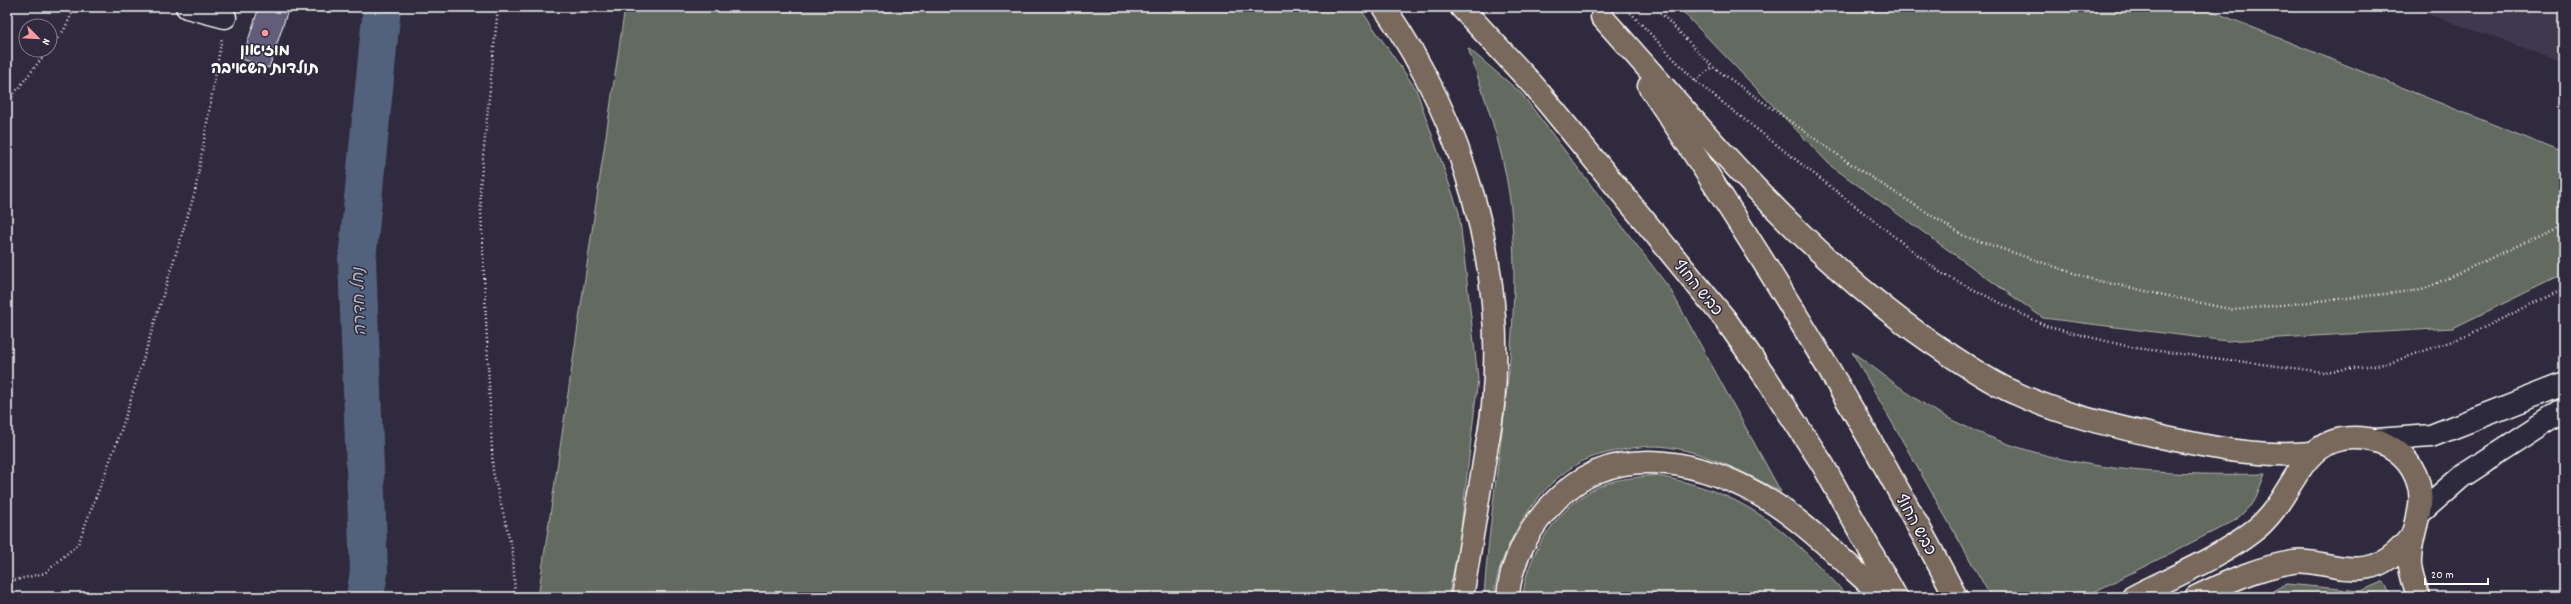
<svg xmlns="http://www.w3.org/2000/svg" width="2571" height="604" viewBox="0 0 2571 604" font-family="Dekko,'Playpen Sans Hebrew',sans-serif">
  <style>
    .built { fill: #3f3950 }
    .green { fill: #646b5e; stroke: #b2b5ae }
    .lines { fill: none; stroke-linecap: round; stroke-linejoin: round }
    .river { stroke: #52627c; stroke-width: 38 }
    .building { fill: #645d7b; stroke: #fff }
    .minor-casing { stroke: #fff; stroke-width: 25 }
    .highway-casing { stroke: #fff; stroke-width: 25 }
    .path { stroke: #fff; stroke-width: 2.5; stroke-dasharray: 1 3; stroke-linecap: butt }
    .minor { stroke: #2f2a3d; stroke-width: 22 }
    .highway { stroke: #78695c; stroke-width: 22 }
    .poi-dot { fill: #ff9aa2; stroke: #2f2a3d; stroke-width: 1.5 }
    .labels { text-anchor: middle; stroke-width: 3; stroke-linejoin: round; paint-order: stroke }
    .poi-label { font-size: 16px; font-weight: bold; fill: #fff; stroke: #2f2a3d }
    .street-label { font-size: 16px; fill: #fff; stroke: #2f2a3d }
    .water-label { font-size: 17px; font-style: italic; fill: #b1b8c4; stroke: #2f2a3d }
  </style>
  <rect width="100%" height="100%" fill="#2f2a3d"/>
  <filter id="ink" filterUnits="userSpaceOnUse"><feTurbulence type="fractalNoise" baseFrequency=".025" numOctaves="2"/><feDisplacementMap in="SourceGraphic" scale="8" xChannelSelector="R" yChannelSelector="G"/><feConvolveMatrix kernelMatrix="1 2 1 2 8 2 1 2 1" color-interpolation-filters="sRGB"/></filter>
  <g filter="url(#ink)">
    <polygon class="built" points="2408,7 2564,7 2564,62"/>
    <g class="green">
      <polygon points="625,7 1359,7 1416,89 1459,212 1478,378 1459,546 1448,597 538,597"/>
      <polygon points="1678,7 2202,7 2564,153 2564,274 2453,328 2227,341 2043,318 1831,166"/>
      <path d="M1468 48 1521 93 1670 289 1781 492C1746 473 1695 446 1653 446 1638 446 1608 452 1593 457 1543 473 1498 546 1494 597H1484C1492 471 1522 347 1512 221 1508 161 1487 105 1468 48Z"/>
      <path d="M1852 352C1880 371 1910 397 1939 413 2042 470 2149 476 2265 474L2254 502 2236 520 2084 597H1991Z"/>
      <path d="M1653 475C1727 489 1766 511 1818 565 1827 575 1840 585 1846 597H1523C1525 553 1562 502 1602 485 1617 478 1637 478 1653 475Z"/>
      <polygon points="2384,581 2391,597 2262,597 2287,584 2361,591"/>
    </g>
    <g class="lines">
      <polyline class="river" points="365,597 369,572 357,260 382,7"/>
    </g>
    <polygon class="building" points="259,7 289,7 269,68 242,59"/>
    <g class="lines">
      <g class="minor-casing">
        <g id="minor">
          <polyline points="187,7 225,17"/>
          <polyline points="2376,440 2431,436 2564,384"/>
          <polyline points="2421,512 2461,477 2564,410"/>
        </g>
      </g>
      <g class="highway-casing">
        <g id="highway">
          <path d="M1384 7C1463 122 1506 264 1493 405 1491 426 1486 448 1483 469 1476 511 1469 554 1462 597"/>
          <polyline points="1461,7 1533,85 1725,319 1767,379 1823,465 1896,597"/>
          <path d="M1602 17C1708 135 1810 263 1944 351 1967 366 1990 382 2015 393 2060 414 2109 425 2157 436 2210 447 2257 458 2312 453"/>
          <path d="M1649 86C1760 250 1864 421 1956 597"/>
          <path d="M1508 597C1510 561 1531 524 1557 499 1618 438 1708 462 1773 503 1813 529 1848 566 1884 597"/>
          <path d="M2133 597C2172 577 2217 559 2252 532 2298 499 2296 428 2368 439 2385 441 2403 453 2412 468 2433 504 2408 530 2410 565 2411 576 2415 587 2419 597"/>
          <path d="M2196 597C2227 582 2259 567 2293 562 2306 560 2319 564 2332 566 2370 574 2390 564 2413 534"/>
        </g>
      </g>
      <g class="path">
        <polyline points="498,7 480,188 493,472 513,553 515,597"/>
        <polyline points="1625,7 1695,81 1941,273 2048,327 2135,348 2324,372 2390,363 2469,335 2564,288"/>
        <polyline points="1655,7 1713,67 1858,169 1964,236 2094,280 2234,310 2422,290 2564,224"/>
        <polyline points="50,48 64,30 75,7"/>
        <polyline points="1695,81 1713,67"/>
        <polyline points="7,103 48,50"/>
        <polyline points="7,582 45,573 78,544 119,437 195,192 222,37"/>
      </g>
      <use href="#minor" class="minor"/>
      <use href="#highway" class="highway"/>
    </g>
  </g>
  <circle class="poi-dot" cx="265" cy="33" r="4"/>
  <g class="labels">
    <g class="poi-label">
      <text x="265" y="55">מוזיאון<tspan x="265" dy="18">תולדות השאיבה</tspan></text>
    </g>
    <g class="street-label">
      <text transform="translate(1699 287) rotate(50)" y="6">כביש החוף</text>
      <text transform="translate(1917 524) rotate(61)" y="6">כביש החוף</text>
    </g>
    <g class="water-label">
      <text transform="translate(358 302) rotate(-92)" y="6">נחל חדרה</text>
    </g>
  </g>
  <rect width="2571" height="604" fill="none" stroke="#2f2a3d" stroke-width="24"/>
  <rect x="12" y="12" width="2547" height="580" fill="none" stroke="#fff" stroke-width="1.5" filter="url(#ink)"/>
  <g transform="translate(38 38) rotate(114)"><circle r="19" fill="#2f2a3d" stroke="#827f8b"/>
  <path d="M0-3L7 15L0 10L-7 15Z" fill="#ff9aa2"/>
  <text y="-6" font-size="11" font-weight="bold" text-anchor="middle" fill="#ffffff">N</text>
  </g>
  <path d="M2425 578v6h63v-6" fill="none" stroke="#ffffff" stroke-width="2"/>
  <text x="2431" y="578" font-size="12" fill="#ffffff" stroke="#2f2a3d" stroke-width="3" paint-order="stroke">20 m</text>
</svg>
